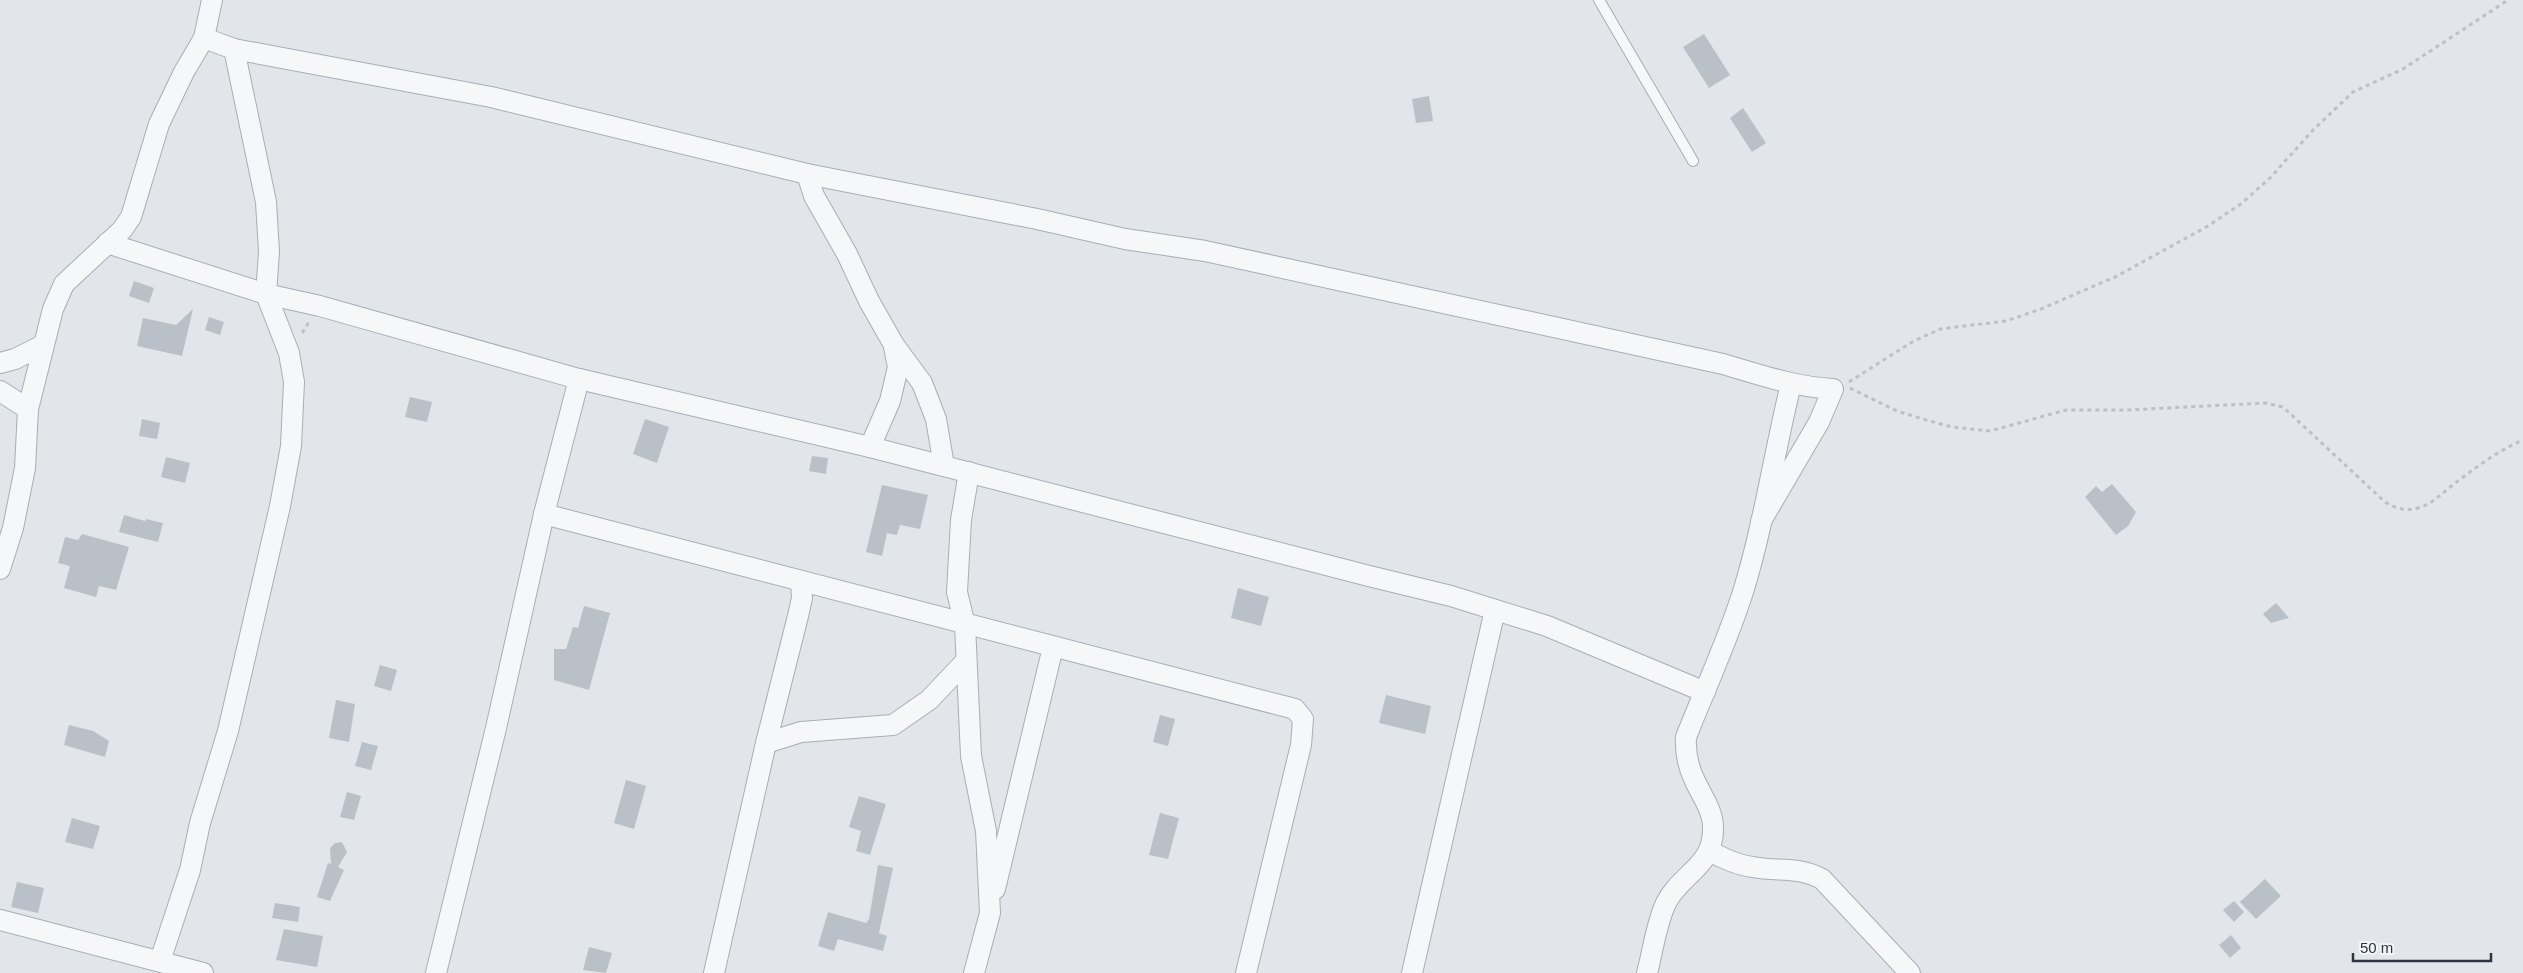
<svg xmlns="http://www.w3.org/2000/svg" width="2523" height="973" viewBox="0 0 2523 973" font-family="Helvetica,sans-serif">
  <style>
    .building { fill: #bac0c7 }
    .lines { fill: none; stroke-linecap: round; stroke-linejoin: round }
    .service-casing { stroke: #a7aeb4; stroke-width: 12 }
    .minor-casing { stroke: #a7aeb4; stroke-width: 22 }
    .path { stroke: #bcc1c6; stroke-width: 3; stroke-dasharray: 4 4; stroke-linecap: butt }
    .service { stroke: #f5f7f9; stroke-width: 10 }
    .minor { stroke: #f5f7f9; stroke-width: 20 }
  </style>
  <rect width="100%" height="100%" fill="#e2e6ea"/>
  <g class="building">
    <polygon points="1704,34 1730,75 1709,88 1683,47"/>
    <polygon points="1429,96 1433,121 1416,123 1412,99"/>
    <polygon points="1743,108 1766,143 1752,152 1730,118"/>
    <polygon points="134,281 154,288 149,303 129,296"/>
    <polygon points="193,309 182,356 137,346 143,318 176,325"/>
    <polygon points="209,317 224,322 220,335 205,330"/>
    <polygon points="410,397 432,402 427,422 405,417"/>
    <polygon points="142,419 160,423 157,439 139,436"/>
    <polygon points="645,419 669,427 657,463 633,454"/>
    <polygon points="812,456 828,458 826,474 809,471"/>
    <polygon points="166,457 190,463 185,483 161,477"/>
    <polygon points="2112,484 2136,512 2128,526 2116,535 2085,497 2096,486 2102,492"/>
    <polygon points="882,485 928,495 920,529 900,525 897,535 887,533 882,556 866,552"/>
    <polygon points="124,515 145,521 146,519 163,523 158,542 119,532"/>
    <polygon points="82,534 129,547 116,590 99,586 96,597 64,588 70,566 58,563 65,537 78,540"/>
    <polygon points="1238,588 1269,597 1261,626 1231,618"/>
    <polygon points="2276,603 2289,618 2271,623 2263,614"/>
    <polygon points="584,606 610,613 589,690 554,680 554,649 566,649 573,627 578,628"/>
    <polygon points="380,665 397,670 391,691 374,686"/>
    <polygon points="1386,695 1431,706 1425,734 1379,723"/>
    <polygon points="336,700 355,704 349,742 329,738"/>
    <polygon points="1160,715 1175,719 1168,746 1153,742"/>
    <polygon points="69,725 93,731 109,741 105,757 64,745"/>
    <polygon points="362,742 378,746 371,770 355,766"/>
    <polygon points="626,780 646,786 634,829 614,823"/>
    <polygon points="347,792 361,796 354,820 340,817"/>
    <polygon points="859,796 886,804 870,855 856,851 861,831 849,827"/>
    <polygon points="1160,813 1179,818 1168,859 1149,855"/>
    <polygon points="72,818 100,826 93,849 65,842"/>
    <polygon points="342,842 347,852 338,867 344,870 330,901 317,897 328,863 331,864 330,848 335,843"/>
    <polygon points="878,865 893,868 879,933 887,936 883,951 838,939 834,951 818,946 828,912 866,923 869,919"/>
    <polygon points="2265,879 2281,896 2256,919 2240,902"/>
    <polygon points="17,882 44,888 38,913 11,907"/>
    <polygon points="2234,901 2244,912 2234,922 2223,910"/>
    <polygon points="275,903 300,907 298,922 272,918"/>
    <polygon points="284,929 323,936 317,967 276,960"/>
    <polygon points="2231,935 2241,948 2230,958 2219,945"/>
    <polygon points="589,947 612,953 606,973 583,970"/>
  </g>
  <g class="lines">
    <g class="service-casing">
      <polyline id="service" points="1599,0 1693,161"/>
    </g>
    <g class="minor-casing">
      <g id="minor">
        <path d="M212 0 204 38 234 49 491 97 807 174 1037 219 1125 239 1205 251 1723 364C1760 375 1795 387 1833 389L1819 422 1761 521"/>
        <polyline points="807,174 814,196 847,254 869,301 894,345 922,383 936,419 944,466"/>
        <polyline points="107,243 266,294 320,306 579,379 870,447 1369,576 1451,596 1547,626 1705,692"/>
        <polyline points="0,363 15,359 43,345"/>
        <polyline points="0,391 28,409"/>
        <polyline points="870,447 890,401 898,367 894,347"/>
        <polyline points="969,472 961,520 957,592 965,625 971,756 986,831 990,913 974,973"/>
        <polyline points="544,514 1295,709 1303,719 1301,745 1246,973"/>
        <polyline points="0,569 13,528 25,468 28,409 53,309 64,284 122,230 131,217 159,124 184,72 204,38"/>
        <polyline points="766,743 801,732 893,725 929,700 965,662"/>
        <path d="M1709 851C1723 858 1737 865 1753 867 1779 872 1798 866 1822 879L1910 973"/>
        <polyline points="995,889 1053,647"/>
        <polyline points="0,920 203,973"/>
        <polyline points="160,961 190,870 200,823 228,731 280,506 291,446 294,382 289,353 266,294 269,252 266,202 234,49"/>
        <polyline points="436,973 496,728 544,514 579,379"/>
        <polyline points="714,973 766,743 798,616 802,598 801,582"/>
        <polyline points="1412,973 1495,610"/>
        <path d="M1647 973C1653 951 1656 924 1666 903 1681 873 1714 867 1713 827 1713 811 1702 796 1695 781 1688 767 1685 753 1686 737 1705 689 1727 642 1743 592 1764 524 1774 453 1791 384"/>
      </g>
    </g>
    <g class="path">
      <polyline points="302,333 309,322"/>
      <polyline points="1849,382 1912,342 1940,329 2006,321 2041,309 2117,276 2208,226 2242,203 2270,178 2314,129 2353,92 2403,69 2508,0"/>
      <path d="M1850 388 1897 411 1926 420 1952 427 1990 431 2066 410H2127L2266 403 2283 407 2385 502C2395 508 2406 512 2418 508 2433 504 2442 493 2454 484 2475 468 2499 450 2523 440"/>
    </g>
    <use href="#service" class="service"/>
    <use href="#minor" class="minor"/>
  </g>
  <path d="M2353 953v8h138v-8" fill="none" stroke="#2b3642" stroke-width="2.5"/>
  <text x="2360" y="953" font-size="15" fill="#2b3642" stroke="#f2f5f8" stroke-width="4" paint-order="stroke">50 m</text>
</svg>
